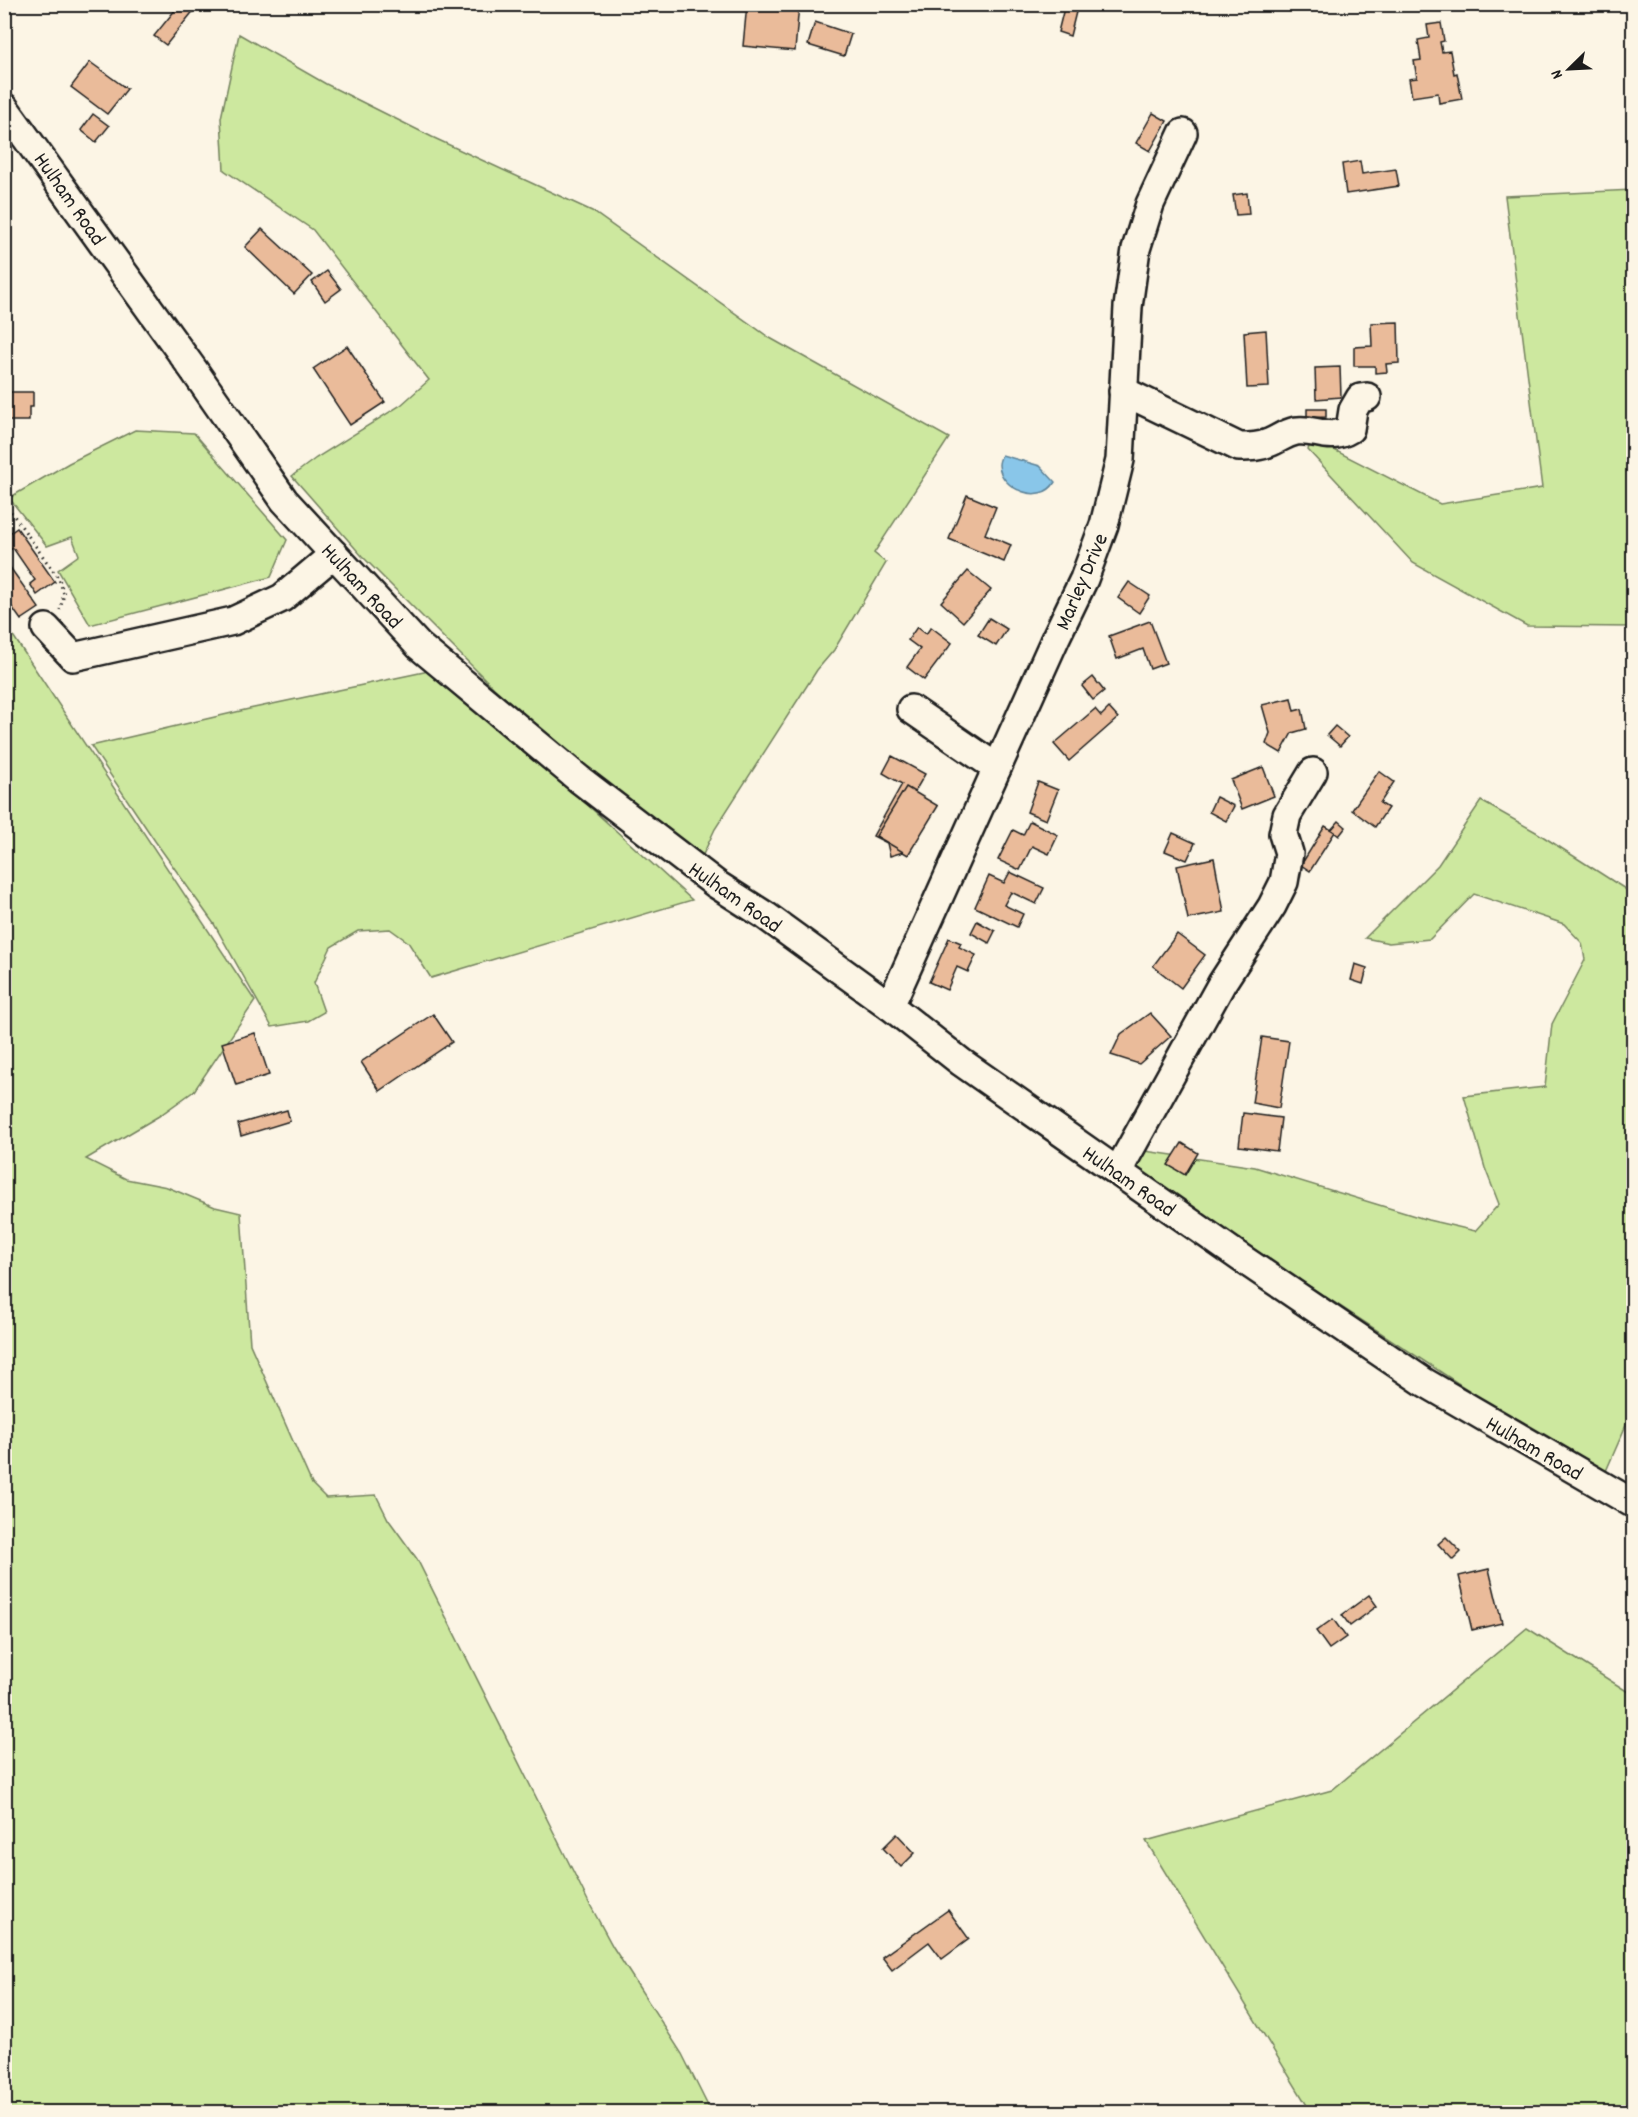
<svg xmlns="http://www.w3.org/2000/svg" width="1638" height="2117" viewBox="0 0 1638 2117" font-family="Dekko,sans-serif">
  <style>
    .green { fill: #cde89f; stroke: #74825e; stroke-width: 1.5 }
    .water { fill: #89c6e9; stroke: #5d8297; stroke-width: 1.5 }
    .building { fill: #eabb9a; stroke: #1c1c1c; stroke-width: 1.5 }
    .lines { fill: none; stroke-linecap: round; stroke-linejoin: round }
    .minor-casing { stroke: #1c1c1c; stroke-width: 32 }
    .path { stroke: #1c1c1c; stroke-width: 3; stroke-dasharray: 1.5 4.5; stroke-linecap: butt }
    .minor { stroke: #fcf5e5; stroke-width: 27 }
    .labels { text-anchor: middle; stroke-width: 6; stroke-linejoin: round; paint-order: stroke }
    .street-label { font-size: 22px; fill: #1c1c1c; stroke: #fcf5e5 }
  </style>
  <rect width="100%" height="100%" fill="#fcf5e5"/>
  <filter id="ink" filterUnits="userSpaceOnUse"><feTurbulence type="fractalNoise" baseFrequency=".0167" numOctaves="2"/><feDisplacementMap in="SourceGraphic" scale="12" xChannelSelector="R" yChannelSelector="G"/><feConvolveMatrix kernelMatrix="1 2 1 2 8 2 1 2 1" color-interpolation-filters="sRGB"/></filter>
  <g filter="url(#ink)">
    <g class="green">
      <polygon points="239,34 326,84 432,137 592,211 770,338 949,438 874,553 886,563 834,650 817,670 715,829 700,861 597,781 494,688 362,556 292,476 316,458 401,405 429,380 313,230 224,170 221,118"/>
      <polygon points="1633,190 1633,627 1527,626 1413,563 1308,450 1311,438 1440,504 1542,488 1505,196"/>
      <polygon points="135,430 194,433 287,540 271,577 90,625 58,570 79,555 72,537 47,546 9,498 69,463"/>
      <polygon points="4,622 255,1001 194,1091 159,1116 86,1159 126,1179 167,1187 215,1207 241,1213 250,1344 312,1484 326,1498 376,1495 388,1519 417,1559 588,1901 613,1947 682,2054 711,2112 5,2112"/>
      <polygon points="436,667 692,900 431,978 408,942 390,929 358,931 331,947 314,983 324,1012 308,1021 272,1027 214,924 155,841 91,746 249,709 424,672"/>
      <polygon points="1481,801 1536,832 1633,894 1633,1409 1603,1478 1127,1167 1145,1151 1255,1167 1428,1220 1475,1231 1499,1204 1485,1168 1464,1096 1545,1087 1552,1024 1585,960 1582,943 1564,924 1474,894 1430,939 1389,943 1365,938 1438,865"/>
      <polygon points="1527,1628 1633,1695 1633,2112 1311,2112 1146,1841 1332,1790"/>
    </g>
    <path class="water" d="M1002 455 1040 466 1055 482C1041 506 1000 489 999 465 999 463 1001 457 1002 455Z"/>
    <g class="building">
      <polygon points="180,4 199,4 166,45 154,36"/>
      <polygon points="747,4 799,4 795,51 743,46"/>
      <polygon points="1001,4 1020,4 1017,10"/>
      <polygon points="1065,4 1078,4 1070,36 1058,32"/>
      <polygon points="815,22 851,34 844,56 808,45"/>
      <polygon points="1441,23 1444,41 1440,42 1442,52 1450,51 1454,74 1457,73 1462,99 1439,103 1438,93 1412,97 1409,79 1417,78 1414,61 1421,60 1418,40 1429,38 1427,25"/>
      <polygon points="90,62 127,89 107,114 71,87"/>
      <polygon points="1153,113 1167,121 1150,151 1136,143"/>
      <polygon points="93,114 109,126 96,142 81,130"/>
      <polygon points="1360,161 1362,174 1396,169 1399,186 1346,194 1342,164"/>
      <polygon points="1247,193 1249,214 1236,215 1233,195"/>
      <polygon points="262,229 312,275 294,294 245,247"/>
      <polygon points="327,271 341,289 325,301 312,282"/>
      <polygon points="1398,322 1399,363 1386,364 1387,372 1375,373 1375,366 1354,366 1354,347 1372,346 1371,323"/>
      <polygon points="1266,330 1269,387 1247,388 1244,332"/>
      <polygon points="347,346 385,402 350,425 313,369"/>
      <polygon points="1340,367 1341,397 1316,399 1315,368"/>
      <polygon points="4,392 33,392 33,407 29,407 29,421 4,421"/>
      <polygon points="1307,409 1326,409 1326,417 1307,418"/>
      <polygon points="967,495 996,507 985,534 1011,545 1004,562 949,539"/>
      <polygon points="17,528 55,582 37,595 30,584 35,580 13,548 7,552 4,548 4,537"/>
      <polygon points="4,559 39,608 21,620 4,596"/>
      <polygon points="968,571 991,590 963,622 941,602"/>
      <polygon points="1129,582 1150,596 1139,613 1118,598"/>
      <polygon points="989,618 1007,629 996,646 978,635"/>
      <polygon points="1150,621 1166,663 1150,669 1143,649 1117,659 1109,636"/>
      <polygon points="917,627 926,634 931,627 952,643 924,680 907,667 920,649 908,640"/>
      <polygon points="1093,677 1104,691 1093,700 1082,686"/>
      <polygon points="1291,698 1294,711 1302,709 1306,729 1292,733 1281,753 1266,744 1270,733 1262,705"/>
      <polygon points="1109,708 1118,718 1069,761 1054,744 1095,709 1101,716"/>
      <polygon points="1335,726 1348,737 1340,746 1327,735"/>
      <polygon points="892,756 925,774 900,817 910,850 890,856 887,843 873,836 902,784 883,773"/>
      <polygon points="1263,767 1274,796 1242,809 1231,780"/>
      <polygon points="1379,771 1394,782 1380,803 1388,808 1375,827 1352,810"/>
      <polygon points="1038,782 1058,790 1046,820 1027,812"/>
      <polygon points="906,787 938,806 908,855 876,836"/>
      <polygon points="1216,797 1234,806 1226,821 1209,812"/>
      <polygon points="1030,821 1058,835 1049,854 1032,846 1020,870 998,860 1013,830 1023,835"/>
      <polygon points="1339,821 1346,827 1339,836 1331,830"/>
      <polygon points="1325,826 1335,832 1310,871 1301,865"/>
      <polygon points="1173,833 1195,843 1187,860 1165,851"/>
      <polygon points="1214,858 1224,912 1188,919 1177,866"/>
      <polygon points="1010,872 1044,888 1036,904 1011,892 1004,905 1023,914 1017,927 975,907 989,876 1004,883"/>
      <polygon points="977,921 995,931 989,943 971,933"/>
      <polygon points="1177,934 1205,955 1181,988 1153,966"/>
      <polygon points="949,938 961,943 959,947 976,955 968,972 957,967 947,990 929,982"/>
      <polygon points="1355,964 1367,968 1363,984 1351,980"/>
      <polygon points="1150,1013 1171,1036 1139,1064 1111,1055 1121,1034"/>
      <polygon points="433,1014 452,1042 380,1091 361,1062"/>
      <polygon points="255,1033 269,1075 236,1085 222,1043"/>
      <polygon points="1262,1037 1289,1041 1279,1108 1252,1103"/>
      <polygon points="287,1110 290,1121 241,1136 238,1124"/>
      <polygon points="1243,1113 1281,1118 1277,1151 1239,1146"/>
      <polygon points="1182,1143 1198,1153 1185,1175 1168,1165"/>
      <polygon points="1446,1537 1461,1552 1453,1560 1438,1544"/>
      <polygon points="1489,1569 1502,1623 1472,1630 1459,1576"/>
      <polygon points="1369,1595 1377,1606 1350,1626 1342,1615"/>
      <polygon points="1333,1619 1346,1637 1329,1649 1316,1631"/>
      <polygon points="897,1834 915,1853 901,1867 883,1848"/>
      <polygon points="948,1910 969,1939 942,1959 929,1942 892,1970 882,1957"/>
    </g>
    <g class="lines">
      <g class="minor-casing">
        <g id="minor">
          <polyline points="4,107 193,369 284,500 419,646 579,779 716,884 766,916 890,1006 961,1062 1241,1258 1424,1382 1634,1504"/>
          <path d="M1123 391 1239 447C1250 447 1260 447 1271 442 1280 438 1286 433 1296 431 1316 428 1329 442 1350 429L1353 410 1360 398 1367 397"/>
          <polyline points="46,628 73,657 233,621 282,598 334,554"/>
          <polyline points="911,709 997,768"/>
          <polyline points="890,1006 1056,637 1084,579 1104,525 1120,460 1128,307 1136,249 1150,204 1183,133"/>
          <polyline points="1118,1171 1222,983 1272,906 1284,882 1289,853 1283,834 1287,815 1313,772"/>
        </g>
      </g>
      <polyline class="path" points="4,502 59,579 64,594 60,610"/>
      <use href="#minor" class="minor"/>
    </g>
  </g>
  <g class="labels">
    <g class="street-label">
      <text transform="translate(71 198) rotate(55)" y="8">Hulham Road</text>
      <text transform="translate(1080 581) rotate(-67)" y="8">Marley Drive</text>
      <text transform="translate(363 585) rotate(47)" y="8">Hulham Road</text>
      <text transform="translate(736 896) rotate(35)" y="8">Hulham Road</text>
      <text transform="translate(1130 1180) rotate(35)" y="8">Hulham Road</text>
      <text transform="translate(1535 1447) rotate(30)" y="8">Hulham Road</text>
    </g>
  </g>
  <rect width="1638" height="2117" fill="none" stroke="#fcf5e5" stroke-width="24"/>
  <rect x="12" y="12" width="1614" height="2093" fill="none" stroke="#1c1c1c" stroke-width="2" filter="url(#ink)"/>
  <g transform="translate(1569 69) rotate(246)" stroke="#fcf5e5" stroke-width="4.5" paint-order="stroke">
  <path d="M0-4.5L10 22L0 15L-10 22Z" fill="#1c1c1c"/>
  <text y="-9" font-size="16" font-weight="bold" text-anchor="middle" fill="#1c1c1c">N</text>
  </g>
</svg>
